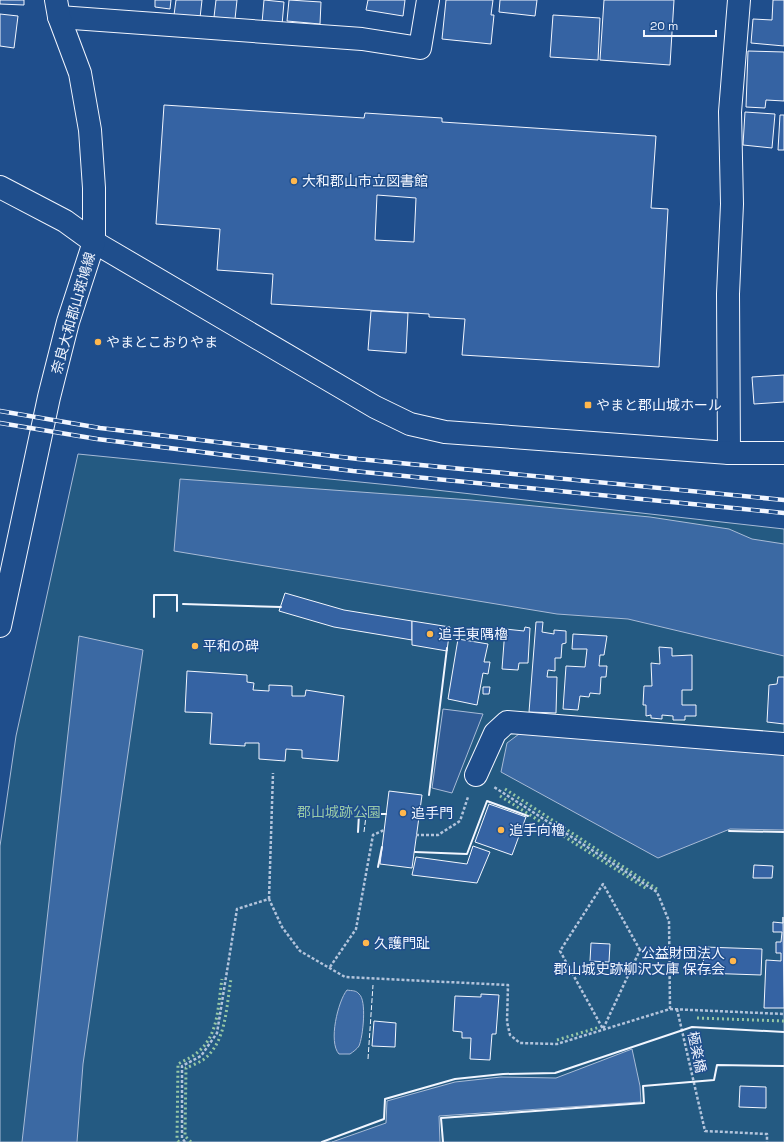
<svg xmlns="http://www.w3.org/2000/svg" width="784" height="1142" viewBox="0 0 784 1142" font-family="'Space Grotesk','Noto Sans JP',sans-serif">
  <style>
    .green { fill: #245a82; stroke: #a8bbd7 }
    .parking { fill: #305b95; stroke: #a8bbd7 }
    .water { fill: #3b69a3; stroke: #a8bbd7 }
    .building { fill: #3563a3; stroke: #f2f6ff; fill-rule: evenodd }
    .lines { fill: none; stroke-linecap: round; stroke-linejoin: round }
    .minor-casing { stroke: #f2f6ff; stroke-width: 24 }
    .tertiary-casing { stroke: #f2f6ff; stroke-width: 24 }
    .primary-casing { stroke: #f2f6ff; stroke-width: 24 }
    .path { stroke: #b3c4dc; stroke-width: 2.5; stroke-dasharray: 3 2; stroke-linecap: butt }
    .minor { stroke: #1f4e8c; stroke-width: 22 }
    .tertiary { stroke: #1f4e8c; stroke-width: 22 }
    .primary { stroke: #1f4e8c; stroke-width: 22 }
    .rail-casing { stroke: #f2f6ff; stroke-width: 4.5 }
    .rail { stroke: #1f4e8c; stroke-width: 3; stroke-dasharray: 9; stroke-linecap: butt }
    .hedge { stroke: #97c8a6; stroke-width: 3; stroke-dasharray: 2 3; stroke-linecap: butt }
    .fence { stroke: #f2f6ff; stroke-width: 1; stroke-dasharray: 5 2; stroke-linecap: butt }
    .wall { stroke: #f2f6ff; stroke-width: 2 }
    .poi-dot { fill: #ffb74d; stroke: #1f4e8c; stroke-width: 1.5 }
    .labels { text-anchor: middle; stroke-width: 3; stroke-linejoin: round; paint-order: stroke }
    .poi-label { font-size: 14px; fill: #f2f6ff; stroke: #1f4e8c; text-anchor: start }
    .street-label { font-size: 14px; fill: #f2f6ff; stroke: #1f4e8c }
    .park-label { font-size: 14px; fill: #97c8a6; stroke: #1f4e8c }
  </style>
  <rect width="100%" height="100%" fill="#1f4e8c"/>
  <polygon class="green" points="78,454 400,486 784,529 784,1142 0,1142 0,846 16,736"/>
  <polygon class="parking" points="443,709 483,714 452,793 432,788"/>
  <g class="water">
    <polygon points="180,479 471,500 650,517 729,529 752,539 784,544 784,656 628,619 557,614 174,551"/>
    <polygon points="79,636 143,650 83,1064 77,1142 22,1142"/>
    <polygon points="523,731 784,754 784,830 730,829 658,858 501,772 507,743"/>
    <path d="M347 990C352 991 356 990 359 994 367 1000 363 1037 359 1046 357 1049 353 1052 350 1054H339C328 1042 338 1001 347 990Z"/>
    <polygon points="632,1049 640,1086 641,1102 439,1116 440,1142 332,1142 386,1123 387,1101 455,1082 501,1077 556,1078"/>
  </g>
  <g class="building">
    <polygon points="0,0 24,0 24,5 0,4"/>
    <polygon points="155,0 171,0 170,9 155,7"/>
    <polygon points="176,0 202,0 200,18 174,15"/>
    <polygon points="216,0 237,0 235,19 214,17"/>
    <polygon points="264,0 284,2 282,25 262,23"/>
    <polygon points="289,0 321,2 320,24 287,21"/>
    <polygon points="368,0 405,0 403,16 366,10"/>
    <polygon points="446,0 493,0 491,15 494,15 491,44 442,39"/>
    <polygon points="500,0 537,0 535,16 499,12"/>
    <polygon points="604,0 674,0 670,65 600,60"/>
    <polygon points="773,0 784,0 784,46 751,43 753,19 772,20"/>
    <polygon points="0,14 18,16 14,48 0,46"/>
    <polygon points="553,15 600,18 598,60 550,57"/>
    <polygon points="748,51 784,52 784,101 766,100 765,108 746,107"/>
    <path d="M164 105 364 118 365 113 442 118V122L656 136 651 208 668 209 659 367 462 355 465 319 429 317V314L271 304 273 274 217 270 220 229 156 224ZM377 195 416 198 414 242 375 240Z"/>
    <polygon points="745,112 775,114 772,148 743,145"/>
    <polygon points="780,115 784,115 784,150 778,150"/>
    <polygon points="371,311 408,313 406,353 368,350"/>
    <polygon points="784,375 784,402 754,404 752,377"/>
    <polygon points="285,593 344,610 412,621 412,640 334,627 279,611"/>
    <polygon points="412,621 450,627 447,651 412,645"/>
    <polygon points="536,622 543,622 542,632 554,634 554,630 566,631 566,643 562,644 561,658 555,658 555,671 548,670 547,677 557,677 556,713 529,712"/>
    <polygon points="525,627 530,628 528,663 519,663 518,670 502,669 505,629 524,631"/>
    <polygon points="573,634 607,636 604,655 600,655 599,666 607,666 606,677 601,677 600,694 590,693 589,697 580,696 578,710 563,709 566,666 585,667 587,649 572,649"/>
    <polygon points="458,639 488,644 484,662 490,662 488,674 483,673 477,705 448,699"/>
    <polygon points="659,647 672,648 672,656 692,655 692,690 682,690 682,705 696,705 696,716 685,716 685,720 673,720 673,716 662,715 662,719 651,718 651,715 646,716 646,705 643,705 644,686 652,686 651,663 660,664"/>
    <polygon points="187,671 247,675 247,682 254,683 253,690 269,691 269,685 292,686 292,696 305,696 306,690 344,696 338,761 302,758 302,750 286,749 285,761 259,759 259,743 245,743 245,746 210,744 212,713 185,712"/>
    <polygon points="778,677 784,677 784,724 767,722 769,685 777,684"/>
    <polygon points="483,687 490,687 489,694 483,694"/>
    <polygon points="389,791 422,795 412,868 380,864"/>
    <polygon points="489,804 526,817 512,855 475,842"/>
    <polygon points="473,846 490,852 477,883 412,875 416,857 467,864"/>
    <polygon points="754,865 773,866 772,878 753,878"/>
    <polygon points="783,917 784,1008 764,1008 766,960 781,961 781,953 776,953 776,942 781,942 782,932 773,932 773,922 783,923"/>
    <polygon points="591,943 610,944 609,962 590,961"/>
    <polygon points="704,947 762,949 761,975 703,973"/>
    <polygon points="481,994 499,995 496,1034 492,1034 490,1060 470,1059 471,1038 462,1038 462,1032 453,1031 455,996 481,997"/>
    <polygon points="374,1021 396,1023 395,1047 372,1046"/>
    <polygon points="740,1086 766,1087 766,1108 739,1107"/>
  </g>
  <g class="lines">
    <g class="minor-casing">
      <g id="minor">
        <polyline points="59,17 362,39 420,48 428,0"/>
        <polyline points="0,187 65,221 94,242"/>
        <polyline points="729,453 728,294 732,204 730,112 739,0"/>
        <polyline points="476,775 495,733 507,722 784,744"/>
      </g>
    </g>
    <g class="tertiary-casing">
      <polyline id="tertiary" points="94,242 375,407 410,424 445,432 729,453 784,453"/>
    </g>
    <g class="primary-casing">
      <polyline id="primary" points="0,626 49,397 68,322 94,242 94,188 90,130 80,73 59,17 56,0"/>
    </g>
    <g class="path">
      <polyline points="416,835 438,835 460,821 468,797"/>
      <polyline points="269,899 273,773"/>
      <polyline points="640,950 603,884 560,951 603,1029 640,950 669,953"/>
      <polyline points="330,967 356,929 373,835 384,830"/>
      <polyline points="670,1009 784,1014"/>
      <polyline points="677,1009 705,1131 767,1134 767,1142"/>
      <polyline points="185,1142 182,1138 182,1066 201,1056 217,1033 237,909 269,899 282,927 300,951 345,977 508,985 507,1022 510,1035 520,1043 557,1044 670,1009 669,921 657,892 494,787"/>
    </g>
    <use href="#minor" class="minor"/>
    <use href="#tertiary" class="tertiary"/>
    <use href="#primary" class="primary"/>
    <g class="rail-casing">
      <g id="rail">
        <polyline points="0,411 100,428 358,459 784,500"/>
        <polyline points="0,423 97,439 353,471 784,513"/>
      </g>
    </g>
    <use href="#rail" class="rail"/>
    <g class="hedge">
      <polyline points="505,789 657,889"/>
      <polyline points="500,796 647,889"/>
      <polyline points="697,1018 784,1021"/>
      <polyline points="557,1040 600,1027"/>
      <path d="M179 1142 177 1140 178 1064C185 1060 193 1057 199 1051 219 1034 218 1004 222 979"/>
      <path d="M191 1142 185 1136 186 1068C191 1066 198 1063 203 1060 227 1042 226 1006 231 979"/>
    </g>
    <g class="fence">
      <polyline points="364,832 366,816"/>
      <polyline points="368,1059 373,985"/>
    </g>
    <g class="wall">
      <polyline points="183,604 281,607"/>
      <polyline points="154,617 154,595 177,595 177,611"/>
      <polyline points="429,795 447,648"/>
      <polyline points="729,831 784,832"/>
      <polyline points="358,832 359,814 386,814"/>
      <polyline points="415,852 467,854 487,801 528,816"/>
      <polyline points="378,867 382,847"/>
      <polyline points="322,1142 384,1119 385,1099 455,1079 503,1074 555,1073 692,1027 784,1032"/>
      <polyline points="443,1142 441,1118 644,1103 643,1086 714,1080 717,1065 784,1066"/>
    </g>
  </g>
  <g class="poi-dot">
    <circle cx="294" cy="181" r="4"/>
    <circle cx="98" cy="342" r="4"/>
    <rect x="584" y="401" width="8" height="8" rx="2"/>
    <circle cx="430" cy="634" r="4"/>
    <circle cx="195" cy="646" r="4"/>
    <circle cx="403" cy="813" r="4"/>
    <circle cx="501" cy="830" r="4"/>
    <circle cx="366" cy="943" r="4"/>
    <circle cx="733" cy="961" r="4"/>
  </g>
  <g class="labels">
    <g class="poi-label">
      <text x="302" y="186">大和郡山市立図書館</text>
      <text x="106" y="347">やまとこおりやま</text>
      <text x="596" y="410">やまと郡山城ホール</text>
      <text x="438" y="639">追手東隅櫓</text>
      <text x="203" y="651">平和の碑</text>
      <text x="411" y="818">追手門</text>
      <text x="509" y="835">追手向櫓</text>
      <text x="374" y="948">久護門趾</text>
      <text x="725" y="958" text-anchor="end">公益財団法人<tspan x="725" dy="16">郡山城史跡柳沢文庫 保存会</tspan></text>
    </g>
    <g class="street-label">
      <text transform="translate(73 313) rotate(-74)" y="5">奈良大和郡山斑鳩線</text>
      <text transform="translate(697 1052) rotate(78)" y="5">極楽橋</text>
    </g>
    <g class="park-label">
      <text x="339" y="817">郡山城跡公園</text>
    </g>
  </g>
  <path d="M644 30v6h72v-6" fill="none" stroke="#f2f6ff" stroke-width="2"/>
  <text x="650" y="30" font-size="12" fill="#f2f6ff" stroke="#1f4e8c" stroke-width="3" paint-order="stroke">20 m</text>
</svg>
